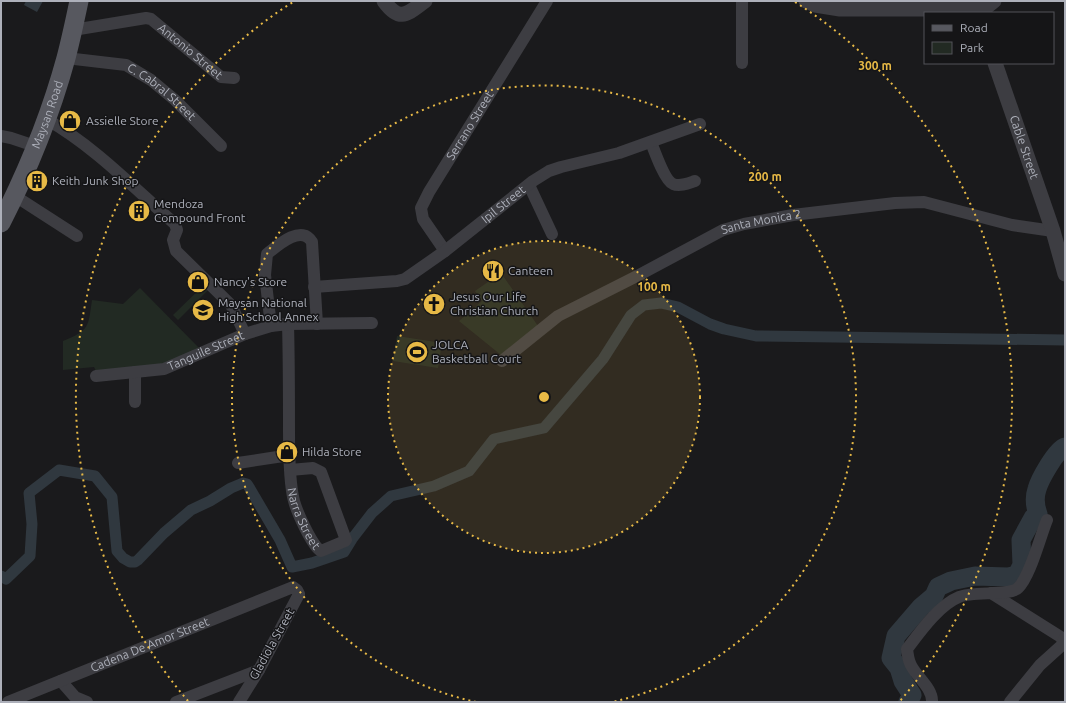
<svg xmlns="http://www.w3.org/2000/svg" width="1066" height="703" viewBox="0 0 1066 703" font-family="Ubuntu,sans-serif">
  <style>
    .green { fill: #222a23 }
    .water { fill: #30383f }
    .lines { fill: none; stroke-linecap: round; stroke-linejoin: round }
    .canal { stroke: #30383f; stroke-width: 11 }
    .river { stroke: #30383f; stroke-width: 19 }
    .minor { stroke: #3d3d42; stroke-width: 12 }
    .tertiary { stroke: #3d3d42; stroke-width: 15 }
    .primary { stroke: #57585f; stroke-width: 19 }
    .ring { fill: none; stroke: #e7b946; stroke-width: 2; stroke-dasharray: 2 4 }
    .labels { text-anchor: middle; stroke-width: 3; stroke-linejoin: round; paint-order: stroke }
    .street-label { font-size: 12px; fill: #adb0ba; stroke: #151517 }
    .poi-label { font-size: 12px; fill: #adb0ba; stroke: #151517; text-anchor: start }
    .centre { fill: #e7b946; stroke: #151517; stroke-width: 2 }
    .ring-label { font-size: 12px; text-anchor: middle; font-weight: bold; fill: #e7b946; stroke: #151517; stroke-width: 3; stroke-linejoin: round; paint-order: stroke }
  </style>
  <rect width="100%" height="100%" fill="#1a1a1c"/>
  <g class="green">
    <polygon points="501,273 538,326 501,355 459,321 482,301 475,291"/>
    <polygon points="204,285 209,289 178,320 173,315"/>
    <path d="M140 288 201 350 164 366 97 373 94 367 63 370V341C90 330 88 327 92 300L123 304Z"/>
    <polygon points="397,336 442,343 438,368 393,361"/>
  </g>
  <polygon class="water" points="26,1 43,1 37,12 24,5"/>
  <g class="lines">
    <polyline class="canal" points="1,576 6,579 30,556 32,524 29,493 59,470 95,476 112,497 117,551 123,558 130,562 135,562 138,560 164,533 191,510 210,501 231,488 243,483 247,484 249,487 280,540 292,567 312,563 344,552 352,539 372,513 391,496 434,486 469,471 494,439 544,428 603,359 631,315 644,305 661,303 678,307 710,324 724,329 756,336 1065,340"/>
    <path class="river" d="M908 702 912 695 903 681 899 668 891 658 896 636 921 607 934 596 938 587 951 581 975 576 1008 577 1017 575 1022 565 1021 540 1033 518 1038 514C1035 506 1034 498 1037 489 1040 479 1056 450 1065 447"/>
    <g class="minor">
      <path id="s1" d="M73 30 146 18 151 19 221 77 234 78"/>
      <path id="s2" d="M66 58 126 65 151 80 175 100 221 146"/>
      <polyline points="742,63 742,1"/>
      <path d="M46 119C94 146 134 188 175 224L177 230 173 240 176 251 231 305 245 334"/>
      <polyline points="1,136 11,138 35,146"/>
      <path d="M651 142C654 150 665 181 673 184 680 187 689 183 695 181"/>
      <polyline points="529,185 552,234"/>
      <polyline points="15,196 77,236"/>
      <path id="s3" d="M445 251 423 219 421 208 429 192 547 1"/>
      <path id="s4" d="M314 287 397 281 405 279 445 251 533 181 549 171 561 167 619 153 700 124"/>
      <path id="s5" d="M288 324C289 360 289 395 289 431 289 451 289 482 294 501 297 512 312 546 321 551L345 541 346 540 321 472 313 468 290 470"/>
      <path d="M271 326 265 275 267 254C278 245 302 224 312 242L317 324"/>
      <path id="s6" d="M502 361 558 316 639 275 723 230 744 224 793 215 895 203 924 202 1012 225 1053 231"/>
      <polyline points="135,372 135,402"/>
      <path id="s7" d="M96 376 164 369 245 334 271 326 288 324 372 323"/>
      <polyline points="238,463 290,455"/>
      <polyline points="991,593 1064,639"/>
      <polyline points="61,681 75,697 87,702"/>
      <path id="s8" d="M8 702 293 587 297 590 299 594 259 670 239 702"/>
      <polyline points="176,702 259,670"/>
      <path d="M932 702C933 689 918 678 912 667 908 661 908 655 907 649 920 632 939 605 959 597 972 591 1011 596 1018 588 1030 577 1040 537 1047 520"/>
      <polyline points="1010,702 1040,665 1061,646 1065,638"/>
    </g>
    <g class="tertiary">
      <path d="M384 1C400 23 407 14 425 1"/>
      <polyline points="806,1 815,5 840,9 984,9 994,1"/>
      <path id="s9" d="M995 63 1053 231 1065 274"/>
    </g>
    <path class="primary" id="s10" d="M1 223C27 172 51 113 66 58 71 39 75 20 79 1"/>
  </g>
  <circle cx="544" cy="397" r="156" fill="#e7b946" fill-opacity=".12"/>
  <g class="ring">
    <circle cx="544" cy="397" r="156"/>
    <path d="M476 702A312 312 0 1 1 612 702"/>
    <path d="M188 701A468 468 0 0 1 293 2M795 2A468 468 0 0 1 900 701"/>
  </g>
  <defs>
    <g id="shop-disc" transform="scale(1.15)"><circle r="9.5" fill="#e7b946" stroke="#151517"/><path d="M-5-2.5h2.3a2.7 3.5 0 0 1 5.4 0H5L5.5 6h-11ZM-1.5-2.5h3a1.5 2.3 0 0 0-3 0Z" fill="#111"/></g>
    <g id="building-disc" transform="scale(1.15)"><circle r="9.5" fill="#e7b946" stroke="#151517"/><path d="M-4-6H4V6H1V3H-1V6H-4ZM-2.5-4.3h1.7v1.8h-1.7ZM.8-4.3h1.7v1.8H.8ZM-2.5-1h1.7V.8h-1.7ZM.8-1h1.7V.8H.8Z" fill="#111"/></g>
    <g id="restaurant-disc" transform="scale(1.15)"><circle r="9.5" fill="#e7b946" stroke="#151517"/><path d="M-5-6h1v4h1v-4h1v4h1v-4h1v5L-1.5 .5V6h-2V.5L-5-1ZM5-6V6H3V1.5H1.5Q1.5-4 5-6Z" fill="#111"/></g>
    <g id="church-disc" transform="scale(1.15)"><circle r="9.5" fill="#e7b946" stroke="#151517"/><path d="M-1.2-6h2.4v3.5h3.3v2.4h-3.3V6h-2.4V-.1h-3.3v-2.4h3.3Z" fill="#111"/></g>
    <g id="school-disc" transform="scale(1.15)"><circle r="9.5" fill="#e7b946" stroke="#151517"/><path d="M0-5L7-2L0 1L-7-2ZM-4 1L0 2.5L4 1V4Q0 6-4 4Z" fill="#111"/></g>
    <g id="stadium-disc" transform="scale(1.15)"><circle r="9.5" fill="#e7b946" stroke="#151517"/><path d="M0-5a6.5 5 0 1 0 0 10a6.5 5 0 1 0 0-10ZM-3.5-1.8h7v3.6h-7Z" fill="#111"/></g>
  </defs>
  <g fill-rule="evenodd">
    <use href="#shop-disc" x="70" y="121"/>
    <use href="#building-disc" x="37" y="181"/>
    <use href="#building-disc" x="139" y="211"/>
    <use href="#restaurant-disc" x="493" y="271"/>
    <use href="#shop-disc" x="198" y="282"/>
    <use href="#church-disc" x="434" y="304"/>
    <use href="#school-disc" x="203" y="310"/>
    <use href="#stadium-disc" x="417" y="352"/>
    <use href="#shop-disc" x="287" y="452"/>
  </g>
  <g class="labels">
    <g class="street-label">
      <text dy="4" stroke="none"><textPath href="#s1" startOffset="130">Antonio Street</textPath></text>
      <text dy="4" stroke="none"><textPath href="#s2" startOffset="105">C. Cabral Street</textPath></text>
      <text dy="4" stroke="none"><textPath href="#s10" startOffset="118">Maysan Road</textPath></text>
      <text dy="4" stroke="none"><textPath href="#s3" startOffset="146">Serrano Street</textPath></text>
      <text dy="4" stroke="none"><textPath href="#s9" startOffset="89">Cable Street</textPath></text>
      <text dy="4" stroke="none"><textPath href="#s4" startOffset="215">Ipil Street</textPath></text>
      <text dy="4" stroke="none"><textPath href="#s6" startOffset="297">Santa Monica 2</textPath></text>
      <text dy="4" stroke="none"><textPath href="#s7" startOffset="114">Tanguile Street</textPath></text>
      <text dy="4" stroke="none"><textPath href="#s5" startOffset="197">Narra Street</textPath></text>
      <text transform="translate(272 644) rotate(-61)" y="4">Gladiola Street</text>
      <text dy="4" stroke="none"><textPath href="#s8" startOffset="153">Cadena De Amor Street</textPath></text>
    </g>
    <g class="poi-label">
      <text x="86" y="125">Assielle Store</text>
      <text x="52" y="185">Keith Junk Shop</text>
      <text x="154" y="208">Mendoza<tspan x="154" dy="14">Compound Front</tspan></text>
      <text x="508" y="275">Canteen</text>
      <text x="214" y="286">Nancy's Store</text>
      <text x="450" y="301">Jesus Our Life<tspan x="450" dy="14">Christian Church</tspan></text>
      <text x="218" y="307">Maysan National<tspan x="218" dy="14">High School Annex</tspan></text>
      <text x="432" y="349">JOLCA<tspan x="432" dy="14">Basketball Court</tspan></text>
      <text x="302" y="456">Hilda Store</text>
    </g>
  </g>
  <circle cx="544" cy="397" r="6" class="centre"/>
  <g class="ring-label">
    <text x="875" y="70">300 m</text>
    <text x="765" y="181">200 m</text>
    <text x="654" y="291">100 m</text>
  </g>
  <rect width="1066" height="703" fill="none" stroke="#adb0ba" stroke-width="4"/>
  <rect x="924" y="12" width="130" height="52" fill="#151517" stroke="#525358"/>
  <rect x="932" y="25" width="20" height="6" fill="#57585f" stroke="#525358"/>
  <text x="960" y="32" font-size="12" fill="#adb0ba">Road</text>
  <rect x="932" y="42" width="20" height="12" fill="#222a23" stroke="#525358"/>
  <text x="960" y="52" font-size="12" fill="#adb0ba">Park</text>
</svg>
